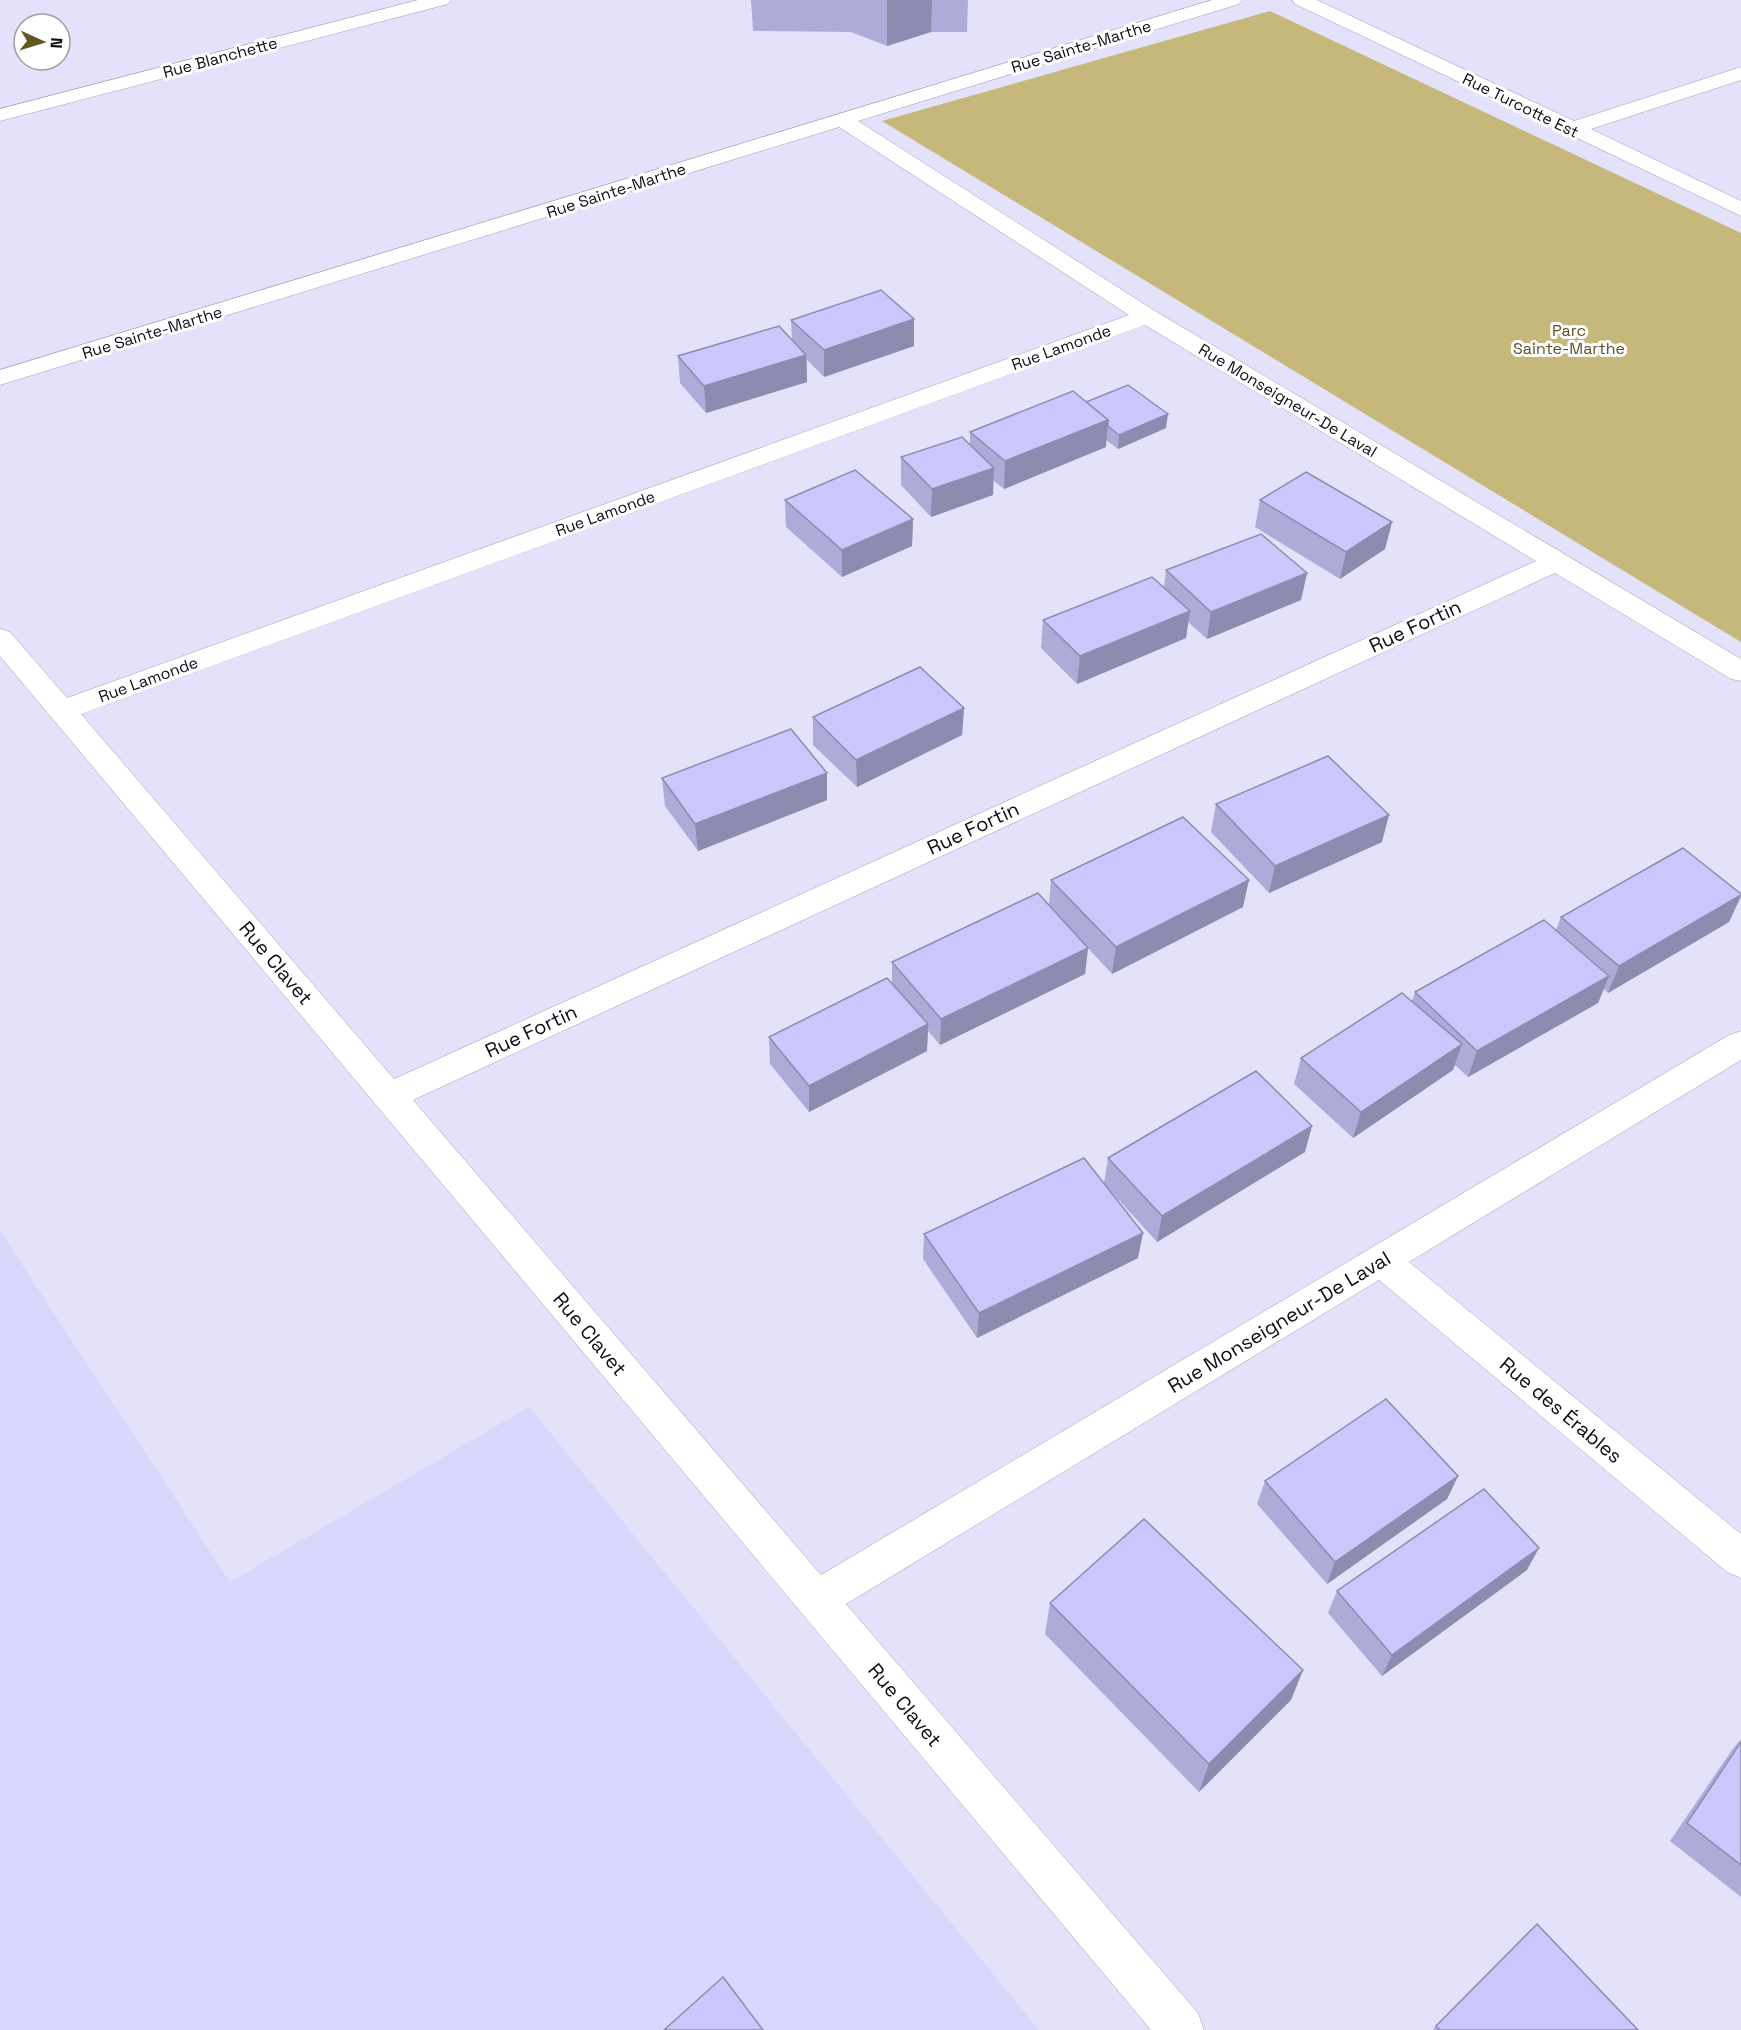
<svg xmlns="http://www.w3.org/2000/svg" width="1741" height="2030" viewBox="0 0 1741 2030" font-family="'Space Grotesk',sans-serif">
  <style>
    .built { fill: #d9d7fb }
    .green { fill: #c6b87a }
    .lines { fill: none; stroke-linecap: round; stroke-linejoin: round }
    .street-casing { stroke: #9e9cb8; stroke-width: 1 }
    .street { fill: #fff; fill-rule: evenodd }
    .wall { fill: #afabd9 }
    .shaded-wall { fill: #8e8bb0 }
    .building { fill: #cbc7fc; stroke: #8e8bb0; stroke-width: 1.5 }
    .labels { text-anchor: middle; stroke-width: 6; stroke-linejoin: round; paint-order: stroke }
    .far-street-label { font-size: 16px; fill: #0d0c15; stroke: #fff }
    .far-park-label { font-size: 16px; fill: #5a5127; stroke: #fff }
    .street-label { font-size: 20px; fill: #0d0c15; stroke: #fff }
  </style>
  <rect width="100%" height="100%" fill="#e3e2fa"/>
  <polygon class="built" points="0,1231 230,1582 529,1407 1039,2030 0,2030"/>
  <polygon class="green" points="1270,11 1741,233 1741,642 882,121"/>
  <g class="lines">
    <g class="street-casing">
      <g id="street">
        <polygon points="418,0 451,0 448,4 0,121 0,109"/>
        <path d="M1212 0H1242L1239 4 858 121 1155 311 1741 659V681L1731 679 1555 573 413 1100 821 1575 1729 1035 1741 1031V1060L1409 1262 1741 1534V1578L1727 1572 1379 1280 846 1604 1198 2013 1204 2030H1151L0 656V629L10 632 67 698 1129 315 839 127 0 385V370ZM1145 325 1536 561 394 1079 81 714Z"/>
        <polygon points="1292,0 1317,0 1574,121 1741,67 1741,80 1591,129 1741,201 1741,216 1295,4"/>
      </g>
    </g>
    <use href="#street" class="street"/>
  </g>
  <g class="wall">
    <polygon points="751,0 968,0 967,32 931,32 887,46 851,32 753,31"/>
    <polygon points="791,320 914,346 824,377 807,360 807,382 706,413 680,383 678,356 792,340"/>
    <polygon points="1086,402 1166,428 1118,449 1106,440 1106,447 1004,489 993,480 993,495 931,517 901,485 901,457 970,444 970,432"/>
    <polygon points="785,500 913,519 912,546 842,577 786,527"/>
    <polygon points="1260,500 1392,522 1385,549 1340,579 1255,527"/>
    <polygon points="1166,570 1307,573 1301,600 1207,639 1188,622 1186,638 1077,684 1041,648 1043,620 1164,587"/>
    <polygon points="964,708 962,735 857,787 813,745 813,717"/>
    <polygon points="662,778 827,800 698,851 665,806"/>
    <polygon points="1216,804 1382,842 1269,893 1211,832"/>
    <polygon points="1051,880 1243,907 1112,974 1088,948 1085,974 940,1045 928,1031 927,1051 809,1112 770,1064 769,1037 892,983 892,962 1049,905"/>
    <polygon points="1741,894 1741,897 1729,922 1608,993 1604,989 1598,1003 1468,1077 1455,1065 1453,1070 1353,1138 1294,1084 1301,1058 1412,1001 1415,992 1556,930 1561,917"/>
    <polygon points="1305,1152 1157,1242 1106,1186 1138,1258 977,1338 923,1259 924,1234 1104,1183 1108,1158"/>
    <polygon points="1458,1476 1447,1499 1327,1584 1257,1504 1265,1481"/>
    <polygon points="1527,1570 1382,1676 1328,1613 1337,1591"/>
    <polygon points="1050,1603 1303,1670 1291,1700 1199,1792 1045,1634"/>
    <polygon points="1741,1739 1741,1897 1670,1841 1732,1750"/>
    <polygon points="1436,2026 1638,2030 1433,2030"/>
  </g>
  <g class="shaded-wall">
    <polygon points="887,0 932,0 931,32 887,46"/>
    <polygon points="914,319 914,346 824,377 824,350"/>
    <polygon points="806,355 807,382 706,413 704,386"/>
    <polygon points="1168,414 1166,428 1118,449 1119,435"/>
    <polygon points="1108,420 1106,447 1004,489 1005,461"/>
    <polygon points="994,468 993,495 931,517 932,489"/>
    <polygon points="913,519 912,546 842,577 842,550"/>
    <polygon points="1392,522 1385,549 1340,579 1346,552"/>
    <polygon points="1307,573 1301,600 1207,639 1211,612"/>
    <polygon points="1190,611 1186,638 1077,684 1080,656"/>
    <polygon points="964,708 962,735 857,787 856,760"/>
    <polygon points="827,773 827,800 698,851 695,824"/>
    <polygon points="1389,815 1382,842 1269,893 1275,866"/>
    <polygon points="1249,880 1243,907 1112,974 1116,947"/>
    <polygon points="1741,895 1729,922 1608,993 1619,966"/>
    <polygon points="1088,948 1085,974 940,1045 941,1019"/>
    <polygon points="1609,976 1598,1003 1468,1077 1477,1051"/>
    <polygon points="928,1024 927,1051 809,1112 809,1086"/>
    <polygon points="1462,1044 1453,1070 1353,1138 1361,1112"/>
    <polygon points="1312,1126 1305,1152 1157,1242 1162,1216"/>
    <polygon points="1143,1233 1138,1258 977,1338 979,1313"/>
    <polygon points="1458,1476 1447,1499 1327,1584 1335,1562"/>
    <polygon points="1539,1548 1527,1570 1382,1676 1392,1655"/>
    <polygon points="1303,1670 1291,1700 1199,1792 1209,1764"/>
  </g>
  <g class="building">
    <polygon points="881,290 914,319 824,350 791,320"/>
    <polygon points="779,326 806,355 704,386 678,356"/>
    <polygon points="1128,385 1168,414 1119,435 1108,426 1108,420 1086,402"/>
    <polygon points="1073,391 1108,420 1005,461 970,432"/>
    <polygon points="962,437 994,468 932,489 901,457"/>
    <polygon points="855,470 913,519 842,550 785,500"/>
    <polygon points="1306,472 1392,522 1346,552 1260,500"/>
    <polygon points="1261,534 1307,573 1211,612 1166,570"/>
    <polygon points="1152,577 1190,611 1080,656 1043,620"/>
    <polygon points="920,667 964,708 856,760 813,717"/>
    <polygon points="791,729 827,773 695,824 662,778"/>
    <polygon points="1328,756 1389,815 1275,866 1216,804"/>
    <polygon points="1183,817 1249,880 1116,947 1051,880"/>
    <polygon points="1683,848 1741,894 1741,895 1619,966 1561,917"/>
    <polygon points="1038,893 1088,948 941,1019 892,962"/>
    <polygon points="1544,920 1609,976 1477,1051 1415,992"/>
    <polygon points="887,978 928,1024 809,1086 769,1037"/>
    <polygon points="1402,993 1462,1044 1361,1112 1301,1058"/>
    <polygon points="1256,1071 1312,1126 1162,1216 1108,1158"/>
    <polygon points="1084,1158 1143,1233 979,1313 924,1234"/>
    <polygon points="1386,1399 1458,1476 1335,1562 1265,1481"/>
    <polygon points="1484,1489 1539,1548 1392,1655 1337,1591"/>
    <polygon points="1144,1519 1303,1670 1209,1764 1050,1603"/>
    <polygon points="1741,1742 1741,1865 1687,1823"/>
    <polygon points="1537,1924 1638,2030 1440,2030 1436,2026"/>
    <polygon points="723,1977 763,2030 664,2030"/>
  </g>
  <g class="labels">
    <g class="far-street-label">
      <text transform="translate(1081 46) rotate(-17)" y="6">Rue Sainte-Marthe</text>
      <text transform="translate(220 57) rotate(-15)" y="6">Rue Blanchette</text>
      <text transform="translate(1521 105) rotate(26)" y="6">Rue Turcotte Est</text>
      <text transform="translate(616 190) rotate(-18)" y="6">Rue Sainte-Marthe</text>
      <text transform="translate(152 332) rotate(-17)" y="6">Rue Sainte-Marthe</text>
      <text transform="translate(1061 347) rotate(-20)" y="6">Rue Lamonde</text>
      <text transform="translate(1288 400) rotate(31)" y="6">Rue Monseigneur-De Laval</text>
      <text transform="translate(605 513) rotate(-20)" y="6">Rue Lamonde</text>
      <text transform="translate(148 679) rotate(-20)" y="6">Rue Lamonde</text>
    </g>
    <g class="far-park-label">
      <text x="1569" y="336">Parc<tspan x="1569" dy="18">Sainte-Marthe</tspan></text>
    </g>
    <g class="street-label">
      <text transform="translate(1415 626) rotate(-25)" y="7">Rue Fortin</text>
      <text transform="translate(973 828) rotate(-25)" y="7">Rue Fortin</text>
      <text transform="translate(276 963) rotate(50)" y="7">Rue Clavet</text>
      <text transform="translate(531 1031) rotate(-25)" y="7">Rue Fortin</text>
      <text transform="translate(1279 1322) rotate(-31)" y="7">Rue Monseigneur-De Laval</text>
      <text transform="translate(590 1334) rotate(50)" y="7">Rue Clavet</text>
      <text transform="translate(1561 1410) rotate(40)" y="7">Rue des Érables</text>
      <text transform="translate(905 1705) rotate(50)" y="7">Rue Clavet</text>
    </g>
  </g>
  <g transform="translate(42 42) rotate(94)"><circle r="28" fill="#ffffff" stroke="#9e9ea1" stroke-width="1.5"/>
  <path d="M0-4.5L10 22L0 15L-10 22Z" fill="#625723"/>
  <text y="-9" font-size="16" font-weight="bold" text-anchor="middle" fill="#0d0c15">N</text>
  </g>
</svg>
